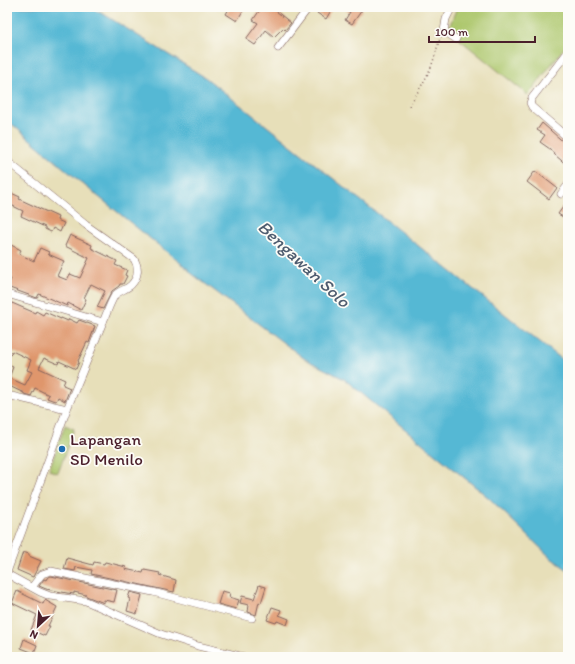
<svg xmlns="http://www.w3.org/2000/svg" width="575" height="664" viewBox="0 0 575 664" font-family="Itim,sans-serif">
  <style>
    .green { fill: #adc76d; stroke: #7c734c }
    .water { fill: #55b8d4; stroke: #506c80 }
    .building { fill: #df966c }
    .lines { fill: none; stroke-linecap: round; stroke-linejoin: round }
    .minor-casing { stroke: #81625d; stroke-width: 8 }
    .path { stroke: #81625d; stroke-width: 1.5; stroke-dasharray: 1 3; stroke-linecap: butt }
    .minor { stroke: #fff; stroke-width: 7 }
    .poi-dot { fill: #1f6fb2; stroke: #fdfcf7; stroke-width: 1.5 }
    .labels { text-anchor: middle; stroke-width: 3.5; stroke-linejoin: round; paint-order: stroke }
    .poi-label { font-size: 17px; fill: #4a1f2b; stroke: #fdfcf7; text-anchor: start }
    .water-label { font-size: 18px; font-style: italic; fill: #4e5c6f; stroke: #fdfcf7 }
  </style>
  <rect width="100%" height="100%" fill="#fdfcf7"/>
  <filter id="ink" filterUnits="userSpaceOnUse"><feTurbulence type="fractalNoise" baseFrequency=".025" numOctaves="2"/><feDisplacementMap in="SourceGraphic" scale="8" xChannelSelector="R" yChannelSelector="G"/><feConvolveMatrix kernelMatrix="1 2 1 2 8 2 1 2 1" color-interpolation-filters="sRGB"/></filter>
  <filter id="wash" filterUnits="userSpaceOnUse"><feTurbulence type="fractalNoise" baseFrequency=".012" numOctaves="4" result="noise"/><feDisplacementMap in="SourceGraphic" scale="16" xChannelSelector="R" yChannelSelector="G"/><feGaussianBlur stdDeviation="0.9" result="paint"/><feColorMatrix in="noise" values="0 0 0 0 0 0 0 0 0 0 0 0 0 0 0 0 0 1.4 0 .05"/><feComposite in="paint" operator="in"/></filter>
  <g filter="url(#wash)">
    <rect width="100%" height="100%" fill="#e7dfb9"/>
    <g class="green">
      <polygon points="457,7 568,7 568,43 528,95 448,30"/>
      <polygon points="65,425 74,429 58,473 49,470"/>
    </g>
    <polygon class="water" points="7,7 88,7 105,15 206,78 568,364 568,570 551,558 489,498 344,379 305,359 191,273 188,269 84,185 7,120"/>
    <g id="blocks">
      <g class="building">
        <polygon points="230,7 245,7 237,21 226,14"/>
        <polygon points="262,7 271,7 291,23 285,30 283,28 274,37 266,30 255,45 246,39 258,23 253,20"/>
        <polygon points="321,7 333,7 326,19 317,13"/>
        <polygon points="341,7 358,7 362,10 352,24 345,20 350,12"/>
        <polygon points="542,123 568,146 568,166 555,155 550,149 540,142 545,135 537,130"/>
        <polygon points="535,171 557,188 549,199 527,182"/>
        <polygon points="7,191 20,197 19,199 58,217 57,220 64,223 60,232 53,228 51,232 45,229 45,227 21,216 23,211 7,203"/>
        <polygon points="568,200 568,220 558,214"/>
        <polygon points="70,235 92,245 91,248 117,261 115,265 127,270 125,275 127,276 123,284 120,284 119,286 112,291 103,309 97,307 105,291 91,284 84,298 86,299 81,310 68,303 67,306 39,294 37,298 7,287 11,279 7,278 7,243 21,250 19,254 34,261 40,248 49,252 48,254 64,261 57,276 67,280 70,274 80,278 89,258 65,246"/>
        <polygon points="12,303 35,313 36,311 43,315 45,312 61,319 61,318 68,321 69,319 77,323 79,320 95,326 89,343 87,342 78,361 79,362 76,369 59,361 58,364 44,358 39,368 65,380 63,385 70,388 65,401 58,397 56,401 52,400 47,398 49,395 35,388 31,396 24,394 24,393 7,385 7,364 13,367 9,378 25,385 32,372 27,370 31,360 12,351 7,362 7,304 11,306"/>
        <polygon points="23,552 29,554 29,556 41,561 33,577 17,570"/>
        <polygon points="67,558 93,565 94,562 104,564 105,562 114,564 126,567 125,569 143,573 144,570 160,573 159,575 176,580 174,592 91,574 92,570 76,567 75,571 64,569"/>
        <polygon points="51,576 117,590 114,602 104,600 104,603 86,596 86,595 74,592 74,594 67,593 46,589 39,586 44,579 46,580 47,578"/>
        <polygon points="259,585 266,587 261,603 259,602 256,615 248,612 249,605 240,603 242,596 254,599"/>
        <polygon points="17,591 43,604 45,600 57,607 48,626 50,626 45,636 31,630 37,615 12,603"/>
        <polygon points="222,591 230,593 229,597 239,600 236,609 218,604"/>
        <polygon points="130,592 142,595 137,614 127,611 130,599 128,598"/>
        <polygon points="272,607 281,610 279,615 289,619 287,625 277,621 276,623 267,620"/>
        <polygon points="24,639 37,645 34,653 21,648"/>
      </g>
    </g>
  </g>
  <g filter="url(#ink)">
    <use href="#blocks" fill-opacity="0" stroke="#81625d" stroke-width="1"/>
    <g class="lines">
      <g class="minor-casing">
        <g id="minor">
          <polyline points="452,7 446,19 444,31 456,39"/>
          <polyline points="278,48 309,7"/>
          <polyline points="568,52 532,98 530,103 532,107 568,138"/>
          <path d="M7 161 86 225 134 259C139 267 139 277 131 285 127 289 119 291 115 295 110 303 107 313 103 322"/>
          <polyline points="561,194 568,185"/>
          <polyline points="7,294 103,322 67,409"/>
          <polyline points="7,395 67,409 7,572"/>
          <polyline points="7,574 40,592 50,596 86,601 161,634 198,646 244,657"/>
          <polyline points="32,587 42,574 51,571 153,592 252,618"/>
        </g>
      </g>
      <path class="path" d="M409 106C417 93 425 81 431 67 435 57 437 46 441 36"/>
      <use href="#minor" class="minor"/>
    </g>
  </g>
  <circle class="poi-dot" cx="62" cy="449" r="4"/>
  <g class="labels">
    <g class="poi-label">
      <text x="70" y="445">Lapangan<tspan x="70" dy="20">SD Menilo</tspan></text>
    </g>
    <g class="water-label">
      <text transform="translate(304 264) rotate(43)" y="6">Bengawan Solo</text>
    </g>
  </g>
  <rect width="575" height="664" fill="none" stroke="#fdfcf7" stroke-width="24"/>
  <g transform="translate(38 626) rotate(206)" stroke="#fdfcf7" stroke-width="3" paint-order="stroke">
  <path d="M0-3L7 15L0 10L-7 15Z" fill="#4a1f2b"/>
  <text y="-6" font-size="11" font-weight="bold" text-anchor="middle" fill="#4a1f2b">N</text>
  </g>
  <path d="M429 36v6h106v-6" fill="none" stroke="#4a1f2b" stroke-width="2"/>
  <text x="435" y="36" font-size="12" fill="#4a1f2b" stroke="#fdfcf7" stroke-width="3" paint-order="stroke">100 m</text>
</svg>
